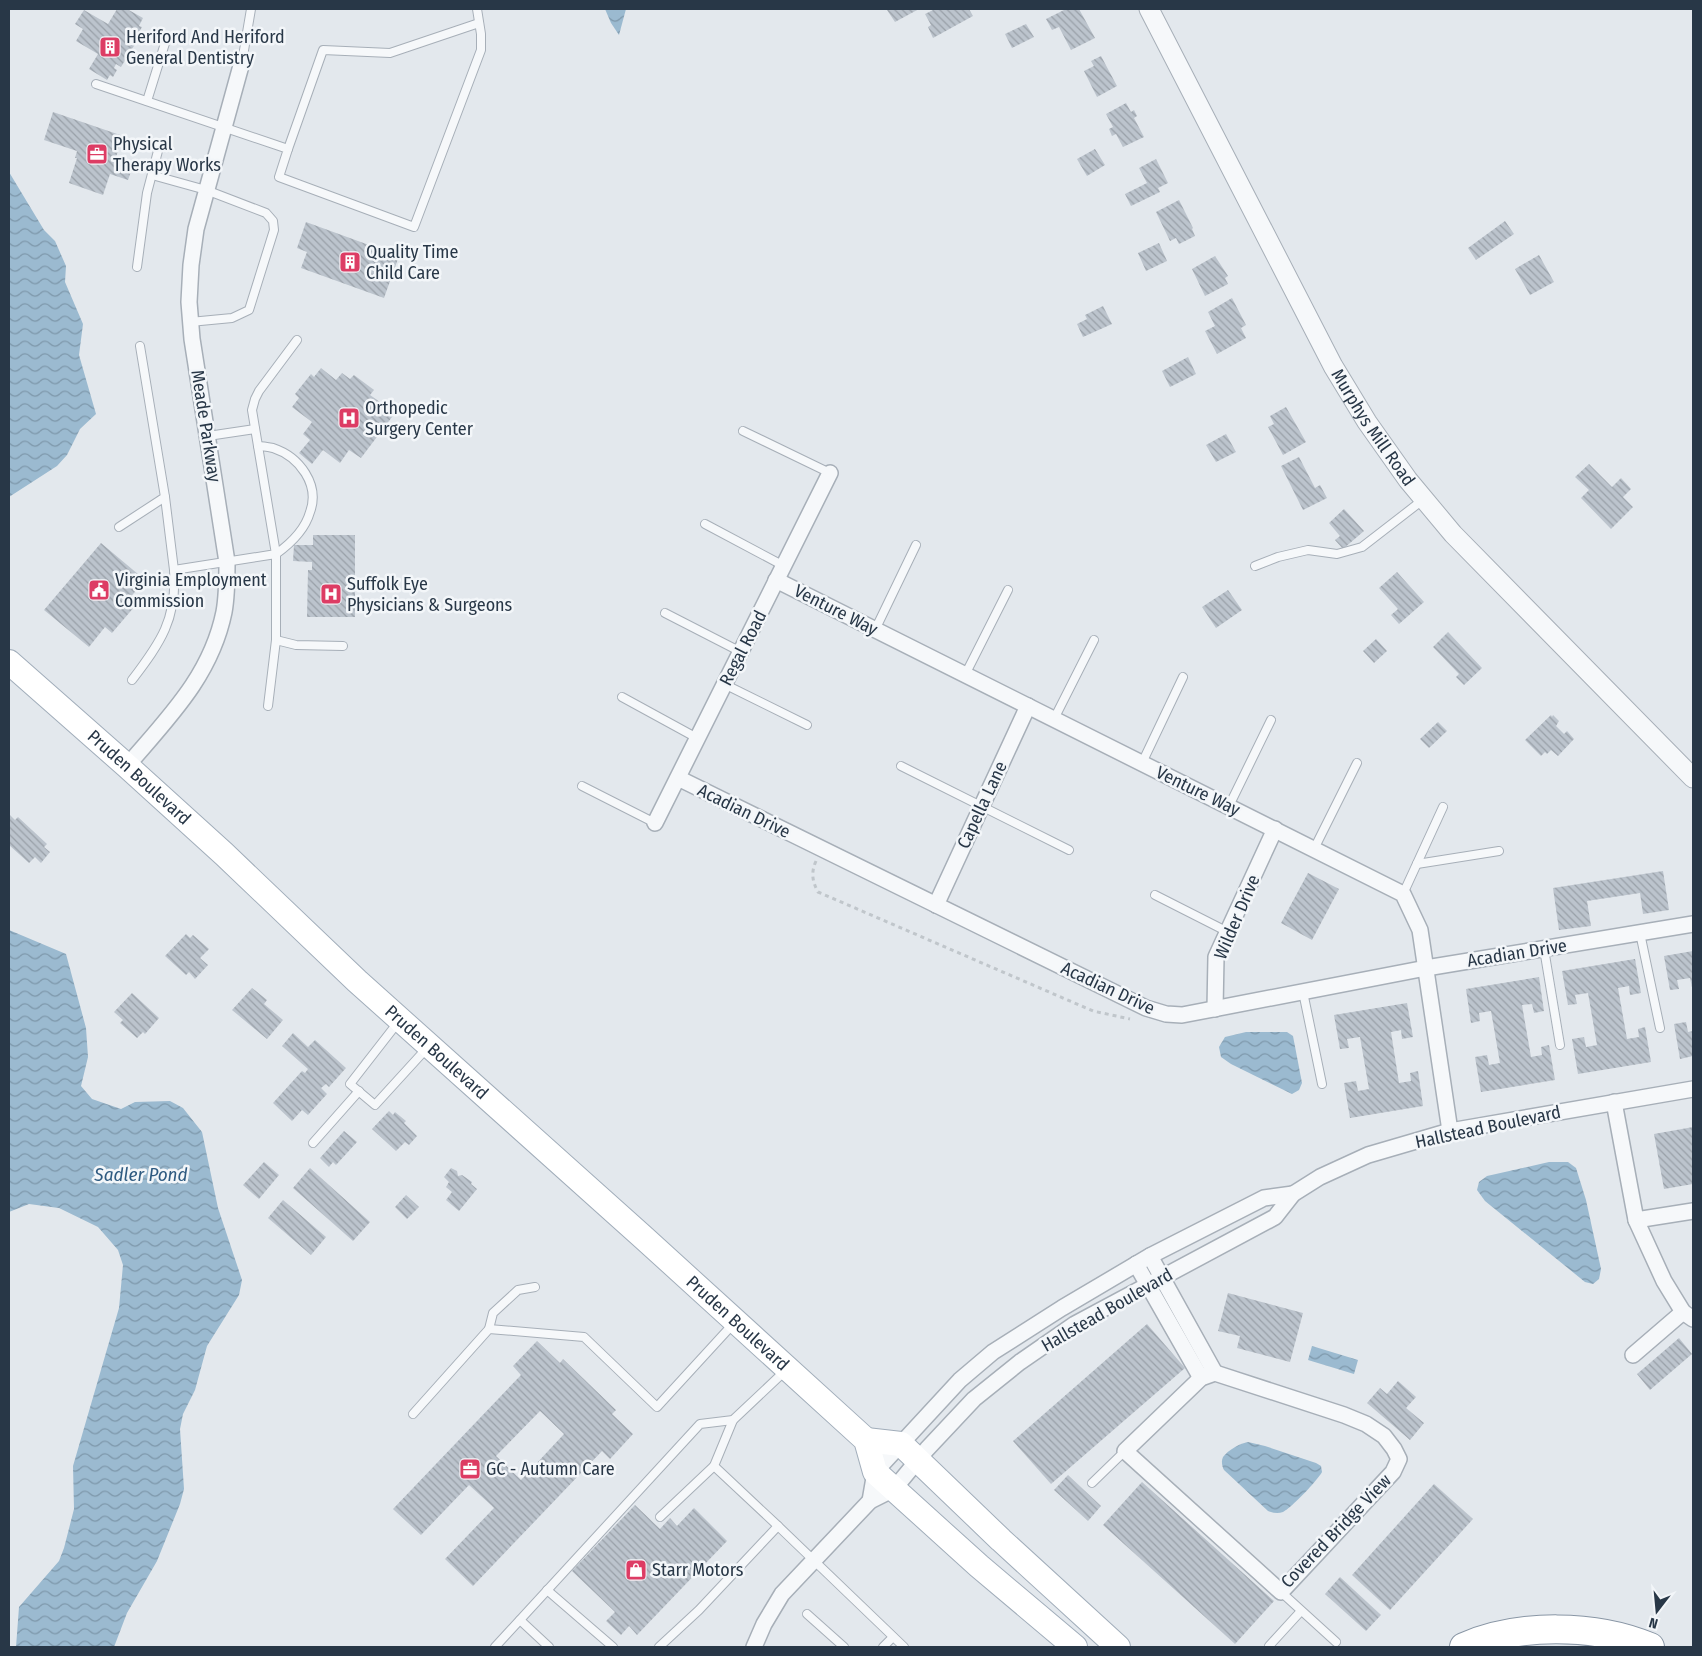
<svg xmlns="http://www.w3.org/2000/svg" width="1702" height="1656" viewBox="0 0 1702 1656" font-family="'Fira Sans Condensed',sans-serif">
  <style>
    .water { fill: url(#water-waves) }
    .building { fill: url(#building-back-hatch); fill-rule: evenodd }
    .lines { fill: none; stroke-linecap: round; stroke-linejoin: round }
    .service-casing { stroke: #a7afb8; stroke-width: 10 }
    .minor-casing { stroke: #a7afb8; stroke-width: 18 }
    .tertiary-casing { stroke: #a7afb8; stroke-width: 21 }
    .primary-casing { stroke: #a1adba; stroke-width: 26 }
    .motorway-casing { stroke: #8996a5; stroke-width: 30 }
    .path { stroke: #c0c6cb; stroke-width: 3; stroke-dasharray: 4 4; stroke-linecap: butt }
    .service { stroke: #f6f8fa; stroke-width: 8 }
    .minor { stroke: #f6f8fa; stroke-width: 15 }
    .tertiary { stroke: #f6f8fa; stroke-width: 19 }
    .primary { stroke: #fff; stroke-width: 24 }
    .motorway { stroke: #fff; stroke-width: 28 }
    .labels { text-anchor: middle; stroke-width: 5; stroke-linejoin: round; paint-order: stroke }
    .poi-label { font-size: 18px; fill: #283747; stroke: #f3f6f9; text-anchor: start }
    .street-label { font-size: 18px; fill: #283747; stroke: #f3f6f9 }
    .water-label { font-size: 19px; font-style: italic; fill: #2e5a80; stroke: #f3f6f9 }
  </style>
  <defs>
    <pattern id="water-waves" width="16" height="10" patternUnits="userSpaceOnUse" patternTransform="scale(1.25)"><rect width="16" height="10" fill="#9bbad0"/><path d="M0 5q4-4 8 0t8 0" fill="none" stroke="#7e98ab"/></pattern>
    <pattern id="building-back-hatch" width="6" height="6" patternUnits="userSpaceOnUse" patternTransform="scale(1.25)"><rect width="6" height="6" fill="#bcc4cd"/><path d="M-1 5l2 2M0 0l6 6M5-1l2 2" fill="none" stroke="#99a0a8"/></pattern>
  </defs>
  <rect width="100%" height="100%" fill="#e3e8ed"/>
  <g class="water">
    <polygon points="605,9 626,9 619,35 611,23"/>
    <polygon points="9,172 44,230 55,241 66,266 65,282 83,324 79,355 96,414 80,429 67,455 57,466 9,497"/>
    <polygon points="9,930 66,954 86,1028 88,1057 81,1086 92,1099 121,1109 135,1102 170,1101 183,1108 202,1132 218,1208 242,1280 239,1295 207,1346 195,1390 183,1414 180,1429 184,1489 180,1504 157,1561 127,1613 114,1647 16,1647 19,1607 59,1561 64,1548 74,1509 73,1466 119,1308 123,1265 118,1250 98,1227 59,1208 29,1204 9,1212"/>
    <polygon points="1246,1032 1287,1032 1293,1036 1302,1083 1299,1090 1292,1094 1231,1064 1221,1057 1219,1047 1225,1037"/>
    <polygon points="1549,1162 1568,1162 1576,1168 1586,1200 1601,1269 1599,1279 1593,1284 1585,1282 1485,1201 1477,1190 1479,1182 1487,1176"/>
    <polygon points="1312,1346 1358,1360 1354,1374 1308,1360"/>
    <path d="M1248 1442 1265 1446 1316 1463 1321 1466 1322 1472C1317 1481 1292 1507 1283 1512 1278 1514 1273 1513 1268 1511L1224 1470C1222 1466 1221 1461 1223 1457 1228 1450 1241 1443 1248 1442Z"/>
  </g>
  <g class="building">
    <polygon points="117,9 127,9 143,18 139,26 142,27 138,34 135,31 131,38 137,41 121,67 116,64 114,68 117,70 113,77 110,75 107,80 89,69 98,54 76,41 83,29 75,24 84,10 108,24"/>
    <polygon points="889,9 919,9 895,22 887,10"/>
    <polygon points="935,9 969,9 973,16 933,38 928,27 931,25 925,14"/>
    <polygon points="1066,9 1079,9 1095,38 1071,50 1059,27 1052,30 1046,19"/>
    <polygon points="1026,24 1034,37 1012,48 1005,34"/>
    <polygon points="1101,56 1117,86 1097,97 1084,71 1094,66 1091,61"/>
    <polygon points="1126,103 1131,112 1134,110 1137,116 1134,118 1144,137 1123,147 1116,134 1112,136 1109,129 1113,127 1106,114"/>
    <polygon points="53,112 123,136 116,157 134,163 128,180 110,174 103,195 69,183 77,158 75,158 77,151 44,140"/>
    <polygon points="1095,149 1105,165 1087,176 1077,159"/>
    <polygon points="1156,159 1168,183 1158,188 1160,192 1131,206 1125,194 1147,183 1139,168"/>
    <polygon points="1179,200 1193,228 1192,229 1195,236 1179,244 1176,238 1170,241 1156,212"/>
    <polygon points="1505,221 1514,234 1476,260 1468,248"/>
    <polygon points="306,222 399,256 384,298 301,268 307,252 297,248"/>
    <polygon points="1159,243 1167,261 1146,271 1138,253"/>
    <polygon points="1539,255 1554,282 1530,295 1515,269"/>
    <polygon points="1215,256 1228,276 1225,278 1228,284 1205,296 1192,269"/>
    <polygon points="1232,298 1246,325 1241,328 1246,338 1217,354 1205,331 1215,326 1208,312"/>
    <polygon points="1103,306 1112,324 1083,337 1077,324 1087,319 1085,315"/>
    <polygon points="1188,357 1196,374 1170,387 1162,371"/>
    <polygon points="321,368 336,380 342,373 350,379 354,375 374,390 370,395 395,413 361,458 349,450 340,463 323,450 312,464 299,453 310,440 303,434 312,422 292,407 299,398 295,394 311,374 314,377"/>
    <polygon points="1286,407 1306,442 1283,455 1268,427 1274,424 1270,416"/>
    <polygon points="1226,434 1236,452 1216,462 1206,445"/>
    <polygon points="1299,457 1315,488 1320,485 1327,498 1303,510 1281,466"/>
    <polygon points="1589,464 1612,487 1621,478 1631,489 1623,497 1633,507 1611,529 1581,498 1589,490 1575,477"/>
    <polygon points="1344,509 1364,531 1343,549 1335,540 1340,536 1329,523"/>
    <polygon points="313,535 355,535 355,617 307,617 308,570 312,570 312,562 293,561 294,545 313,545"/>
    <polygon points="101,543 145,580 128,600 135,606 112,633 105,627 89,647 44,610"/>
    <polygon points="1397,572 1424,602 1399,624 1391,615 1398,609 1379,588"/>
    <polygon points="1228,590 1242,610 1216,628 1202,607"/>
    <polygon points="1448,632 1482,668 1464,685 1456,677 1459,674 1433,647"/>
    <polygon points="1376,639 1387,651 1374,663 1363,651"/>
    <polygon points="1551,715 1552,717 1553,715 1559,721 1556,726 1564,734 1567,731 1574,739 1558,756 1551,750 1547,754 1545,752 1541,756 1525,740"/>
    <polygon points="1438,722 1447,731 1429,748 1420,739"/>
    <polygon points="10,815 15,820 18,817 47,844 44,847 50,852 41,863 35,857 29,863 9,845"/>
    <polygon points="1663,871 1669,910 1643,914 1640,893 1587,901 1591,926 1559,930 1553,888"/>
    <polygon points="1308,873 1339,889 1312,940 1281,923"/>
    <polygon points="186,934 190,938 193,935 209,949 200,958 208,965 195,979 189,972 186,975 165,956"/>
    <polygon points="1693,951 1693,992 1690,978 1677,980 1679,989 1670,990 1664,956"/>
    <polygon points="1635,959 1641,993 1630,995 1629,986 1618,988 1627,1039 1639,1037 1638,1029 1645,1027 1651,1062 1578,1074 1572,1039 1584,1037 1586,1047 1597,1045 1588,993 1575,995 1577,1004 1568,1005 1562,971"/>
    <polygon points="1539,977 1544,1011 1534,1013 1532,1004 1522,1005 1531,1057 1542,1055 1541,1047 1549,1045 1555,1080 1481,1092 1475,1057 1487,1055 1489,1065 1500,1063 1491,1011 1479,1013 1480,1021 1471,1023 1466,989"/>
    <polygon points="252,988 267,1000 264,1004 283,1020 267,1039 232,1010"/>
    <polygon points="132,993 159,1018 145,1034 143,1032 137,1038 120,1023 123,1020 114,1012"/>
    <polygon points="1407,1003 1413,1037 1402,1039 1401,1030 1391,1032 1399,1083 1411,1081 1410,1073 1418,1071 1423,1106 1350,1118 1344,1083 1356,1081 1358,1091 1369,1089 1360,1037 1347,1039 1349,1048 1340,1049 1334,1015"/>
    <polygon points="1686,1022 1688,1032 1693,1031 1693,1056 1680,1059 1674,1024"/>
    <polygon points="293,1033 308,1047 315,1040 346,1068 329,1087 326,1084 321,1088 327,1094 308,1115 302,1110 292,1121 273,1103 302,1071 305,1073 308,1069 282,1046"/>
    <polygon points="389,1111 393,1115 395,1112 406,1121 404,1123 417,1136 409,1145 405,1142 396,1151 372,1129"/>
    <polygon points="1693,1127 1693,1184 1664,1189 1654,1134"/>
    <polygon points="344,1131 357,1142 336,1165 333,1162 329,1167 320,1158"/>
    <polygon points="264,1162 279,1175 259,1199 243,1185"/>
    <polygon points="310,1168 370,1222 353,1241 293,1188"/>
    <polygon points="451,1168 457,1171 458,1176 462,1175 472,1182 471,1184 477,1189 459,1211 446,1200 452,1192 446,1187 449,1182 444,1177"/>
    <polygon points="406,1195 419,1207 407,1219 395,1207"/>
    <polygon points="283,1200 326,1237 311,1255 268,1218"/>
    <polygon points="1228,1293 1303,1313 1290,1362 1237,1348 1240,1336 1218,1331"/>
    <polygon points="1147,1324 1185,1368 1051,1484 1013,1441"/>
    <polygon points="1679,1338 1692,1354 1650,1390 1637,1374"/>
    <path d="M537 1341 560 1363 563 1359 616 1410 612 1414 633 1434 610 1459 602 1451 473 1586 445 1559 494 1508 491 1505 469 1485 421 1535 393 1509 521 1375 513 1366ZM540 1411 564 1434 521 1480 496 1456Z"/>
    <polygon points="1398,1381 1416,1397 1406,1408 1424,1423 1410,1440 1367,1403 1380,1388 1387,1394"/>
    <polygon points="1068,1475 1101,1506 1088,1521 1054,1490"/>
    <polygon points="1142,1482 1274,1601 1235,1644 1103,1525"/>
    <polygon points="1434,1484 1473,1519 1390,1610 1352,1575"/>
    <polygon points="635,1505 660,1529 670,1518 677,1526 694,1508 727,1541 637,1635 629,1626 621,1635 606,1621 615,1612 572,1571"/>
    <polygon points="1340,1577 1381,1615 1366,1631 1325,1594"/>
  </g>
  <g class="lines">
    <g class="service-casing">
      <g id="service">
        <polyline points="242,62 251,9"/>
        <polyline points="96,84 288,149 279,177 414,227 481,50 481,34 477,9"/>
        <polyline points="147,101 166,40"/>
        <polyline points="288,149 323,50 390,53 479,23"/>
        <polyline points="152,175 206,190 266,213 273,221 274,230 249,310 232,318 190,322"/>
        <polyline points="137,267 147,193 159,147"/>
        <polyline points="743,431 830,473"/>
        <polyline points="208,436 255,429"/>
        <path d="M258 446C263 446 268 447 273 448 300 457 320 485 310 512 305 530 290 544 276 554V640"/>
        <polyline points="165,497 174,570"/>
        <polyline points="705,524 784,566"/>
        <polyline points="119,527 165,497 140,346"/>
        <polyline points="1255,566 1278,557 1308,550 1337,554 1362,547 1424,499"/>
        <polyline points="665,613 741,652"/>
        <polyline points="875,630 916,545"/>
        <polyline points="965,675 1008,590"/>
        <path d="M132 680C161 642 177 619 174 570L276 554 252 410 255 399 259 391 297 340"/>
        <polyline points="724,684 807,725"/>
        <polyline points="622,697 697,738"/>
        <polyline points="268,706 276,640 296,645 343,646"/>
        <polyline points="1054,719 1094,640"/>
        <polyline points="1142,763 1183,677"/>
        <polyline points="901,766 1069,850"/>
        <polyline points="582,786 655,823"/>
        <polyline points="1229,806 1271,720"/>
        <polyline points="1314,849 1357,763"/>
        <polyline points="1417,864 1499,851"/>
        <polyline points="1403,894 1443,807"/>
        <polyline points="1155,895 1228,932"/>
        <polyline points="1640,933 1660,1028"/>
        <polyline points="1544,949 1560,1045"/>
        <polyline points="1303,992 1322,1084"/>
        <polyline points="399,1021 350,1084 375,1105 427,1048"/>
        <polyline points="313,1143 359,1091"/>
        <polyline points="489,1329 493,1313 518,1290 535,1287"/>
        <polyline points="413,1414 489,1329 584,1337 657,1407 734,1323"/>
        <polyline points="733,1420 714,1466 778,1526"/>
        <polyline points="1092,1483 1125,1451"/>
        <polyline points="660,1517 714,1466"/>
        <polyline points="547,1590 613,1647"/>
        <polyline points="1281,1592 1336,1642"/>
        <polyline points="807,1614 844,1647"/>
        <polyline points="520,1620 549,1647"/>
        <polyline points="1269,1646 1301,1611"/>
        <polyline points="495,1647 700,1424 733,1420 786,1370"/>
        <polyline points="659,1647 699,1610 778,1526 904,1647"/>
        <polyline points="883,1647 893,1637"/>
      </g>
    </g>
    <g class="minor-casing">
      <g id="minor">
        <polyline points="776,580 1403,894 1420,930 1450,1131"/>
        <path d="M127 766C168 718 211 676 224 612 227 596 227 579 227 562L192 339 189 302 191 265 196 229 242 62"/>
        <polyline points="678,778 1146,1008 1166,1014 1182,1015 1426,968 1693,924"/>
        <polyline points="655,823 830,473"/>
        <polyline points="936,905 1028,706"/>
        <polyline points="1215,1009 1216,957 1275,829"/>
        <polyline points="1614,1102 1636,1220 1664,1281 1683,1312 1693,1319"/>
        <polyline points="1636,1220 1693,1211"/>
        <polyline points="1150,1256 1215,1373"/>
        <polyline points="1136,1264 1201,1378"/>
        <polyline points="1633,1355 1683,1312"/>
        <polygon points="1215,1373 1344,1415 1366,1424 1384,1436 1394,1449 1399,1459 1393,1472 1281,1592 1125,1451 1201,1378"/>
        <polyline points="870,1501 875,1472 960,1380 993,1352 1062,1308 1150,1256 1264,1198 1293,1194"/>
        <polyline points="754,1647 764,1624 782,1594 870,1501 894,1489 927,1449 974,1399 1020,1362 1075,1324 1275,1217 1293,1194 1320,1177 1368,1155 1450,1131 1693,1089"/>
      </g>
    </g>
    <g class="tertiary-casing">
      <g id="tertiary">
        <path id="s1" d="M1149 9 1333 366 1367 422 1408 480 1453 534 1693 778"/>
      </g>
    </g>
    <g class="primary-casing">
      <g id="primary">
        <path id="s2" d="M9 662 127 766 224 854 357 981 644 1238 866 1440 875 1472 979 1566 1075 1647"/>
        <polyline points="866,1440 901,1444 1001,1540 1118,1647"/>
      </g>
    </g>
    <g class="motorway-casing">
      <path id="motorway" d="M1464 1647C1518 1623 1596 1624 1650 1647"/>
    </g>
    <path class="path" d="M816 861C811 872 812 881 818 892L1093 1011 1130 1019"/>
    <use href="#service" class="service"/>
    <use href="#minor" class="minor"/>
    <use href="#tertiary" class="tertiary"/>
    <use href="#primary" class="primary"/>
    <use href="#motorway" class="motorway"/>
  </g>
  <defs>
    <g id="building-square" transform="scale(1.125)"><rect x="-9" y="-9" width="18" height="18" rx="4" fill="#dd3c64" stroke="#f3f6f9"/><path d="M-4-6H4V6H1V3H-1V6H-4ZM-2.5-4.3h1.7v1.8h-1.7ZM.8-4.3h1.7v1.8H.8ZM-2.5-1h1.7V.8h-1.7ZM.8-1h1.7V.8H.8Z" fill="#fff"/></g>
    <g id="office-square" transform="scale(1.125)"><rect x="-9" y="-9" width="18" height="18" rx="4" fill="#dd3c64" stroke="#f3f6f9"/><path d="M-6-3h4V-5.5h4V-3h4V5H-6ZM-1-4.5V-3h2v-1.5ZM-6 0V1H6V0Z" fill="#fff"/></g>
    <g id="hospital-square" transform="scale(1.125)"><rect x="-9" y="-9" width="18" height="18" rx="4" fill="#dd3c64" stroke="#f3f6f9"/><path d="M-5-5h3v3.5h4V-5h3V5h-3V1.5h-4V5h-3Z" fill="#fff"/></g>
    <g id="civic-square" transform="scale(1.125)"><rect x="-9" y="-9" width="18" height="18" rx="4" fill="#dd3c64" stroke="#f3f6f9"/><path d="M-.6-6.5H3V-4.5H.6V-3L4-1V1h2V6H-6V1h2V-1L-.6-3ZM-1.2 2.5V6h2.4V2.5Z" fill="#fff"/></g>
    <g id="shop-square" transform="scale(1.125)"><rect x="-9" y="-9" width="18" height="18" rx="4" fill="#dd3c64" stroke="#f3f6f9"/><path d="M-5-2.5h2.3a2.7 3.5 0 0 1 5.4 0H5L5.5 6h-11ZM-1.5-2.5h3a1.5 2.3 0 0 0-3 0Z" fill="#fff"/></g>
  </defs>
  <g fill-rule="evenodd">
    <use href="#building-square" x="110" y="47"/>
    <use href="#office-square" x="97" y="154"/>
    <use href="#building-square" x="350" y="262"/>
    <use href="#hospital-square" x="349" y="418"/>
    <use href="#civic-square" x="99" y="590"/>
    <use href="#hospital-square" x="331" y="594"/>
    <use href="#office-square" x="470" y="1469"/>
    <use href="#shop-square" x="636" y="1570"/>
  </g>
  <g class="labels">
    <g class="poi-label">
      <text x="126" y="43">Heriford And Heriford<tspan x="126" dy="21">General Dentistry</tspan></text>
      <text x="113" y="150">Physical<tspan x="113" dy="21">Therapy Works</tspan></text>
      <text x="366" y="258">Quality Time<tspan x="366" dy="21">Child Care</tspan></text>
      <text x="365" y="414">Orthopedic<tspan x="365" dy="21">Surgery Center</tspan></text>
      <text x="115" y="586">Virginia Employment<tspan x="115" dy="21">Commission</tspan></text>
      <text x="347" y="590">Suffolk Eye<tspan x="347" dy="21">Physicians &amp; Surgeons</tspan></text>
      <text x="486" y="1475">GC - Autumn Care</text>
      <text x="652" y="1576">Starr Motors</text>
    </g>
    <g class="street-label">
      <text transform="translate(206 426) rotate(81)" y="6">Meade Parkway</text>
      <text dy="6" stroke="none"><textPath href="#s1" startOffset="475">Murphys Mill Road</textPath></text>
      <text transform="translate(836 610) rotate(27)" y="6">Venture Way</text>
      <text transform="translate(743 648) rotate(-63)" y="6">Regal Road</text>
      <text dy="6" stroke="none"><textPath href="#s2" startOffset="174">Pruden Boulevard</textPath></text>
      <text transform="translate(1198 791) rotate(26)" y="6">Venture Way</text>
      <text transform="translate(982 805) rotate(-65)" y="6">Capella Lane</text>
      <text transform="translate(744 811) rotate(26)" y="6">Acadian Drive</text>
      <text transform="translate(1237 917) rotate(-67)" y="6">Wilder Drive</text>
      <text transform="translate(1517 953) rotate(-9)" y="6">Acadian Drive</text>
      <text transform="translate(1108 988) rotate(25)" y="6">Acadian Drive</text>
      <text dy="6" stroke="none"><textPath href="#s2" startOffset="579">Pruden Boulevard</textPath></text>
      <text transform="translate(1488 1127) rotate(-12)" y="6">Hallstead Boulevard</text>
      <text transform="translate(1107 1310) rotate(-30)" y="6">Hallstead Boulevard</text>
      <text dy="6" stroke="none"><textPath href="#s2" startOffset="984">Pruden Boulevard</textPath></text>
      <text transform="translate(1336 1531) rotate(-46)" y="6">Covered Bridge View</text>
    </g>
    <g class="water-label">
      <text x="141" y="1181">Sadler Pond</text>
    </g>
  </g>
  <rect width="1702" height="1656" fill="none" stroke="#283747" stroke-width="20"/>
  <g transform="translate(1657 1611) rotate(196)" stroke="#f3f6f9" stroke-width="4" paint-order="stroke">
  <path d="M0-4L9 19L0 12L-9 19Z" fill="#283747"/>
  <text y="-8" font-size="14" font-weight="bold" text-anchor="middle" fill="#283747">N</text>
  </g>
</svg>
